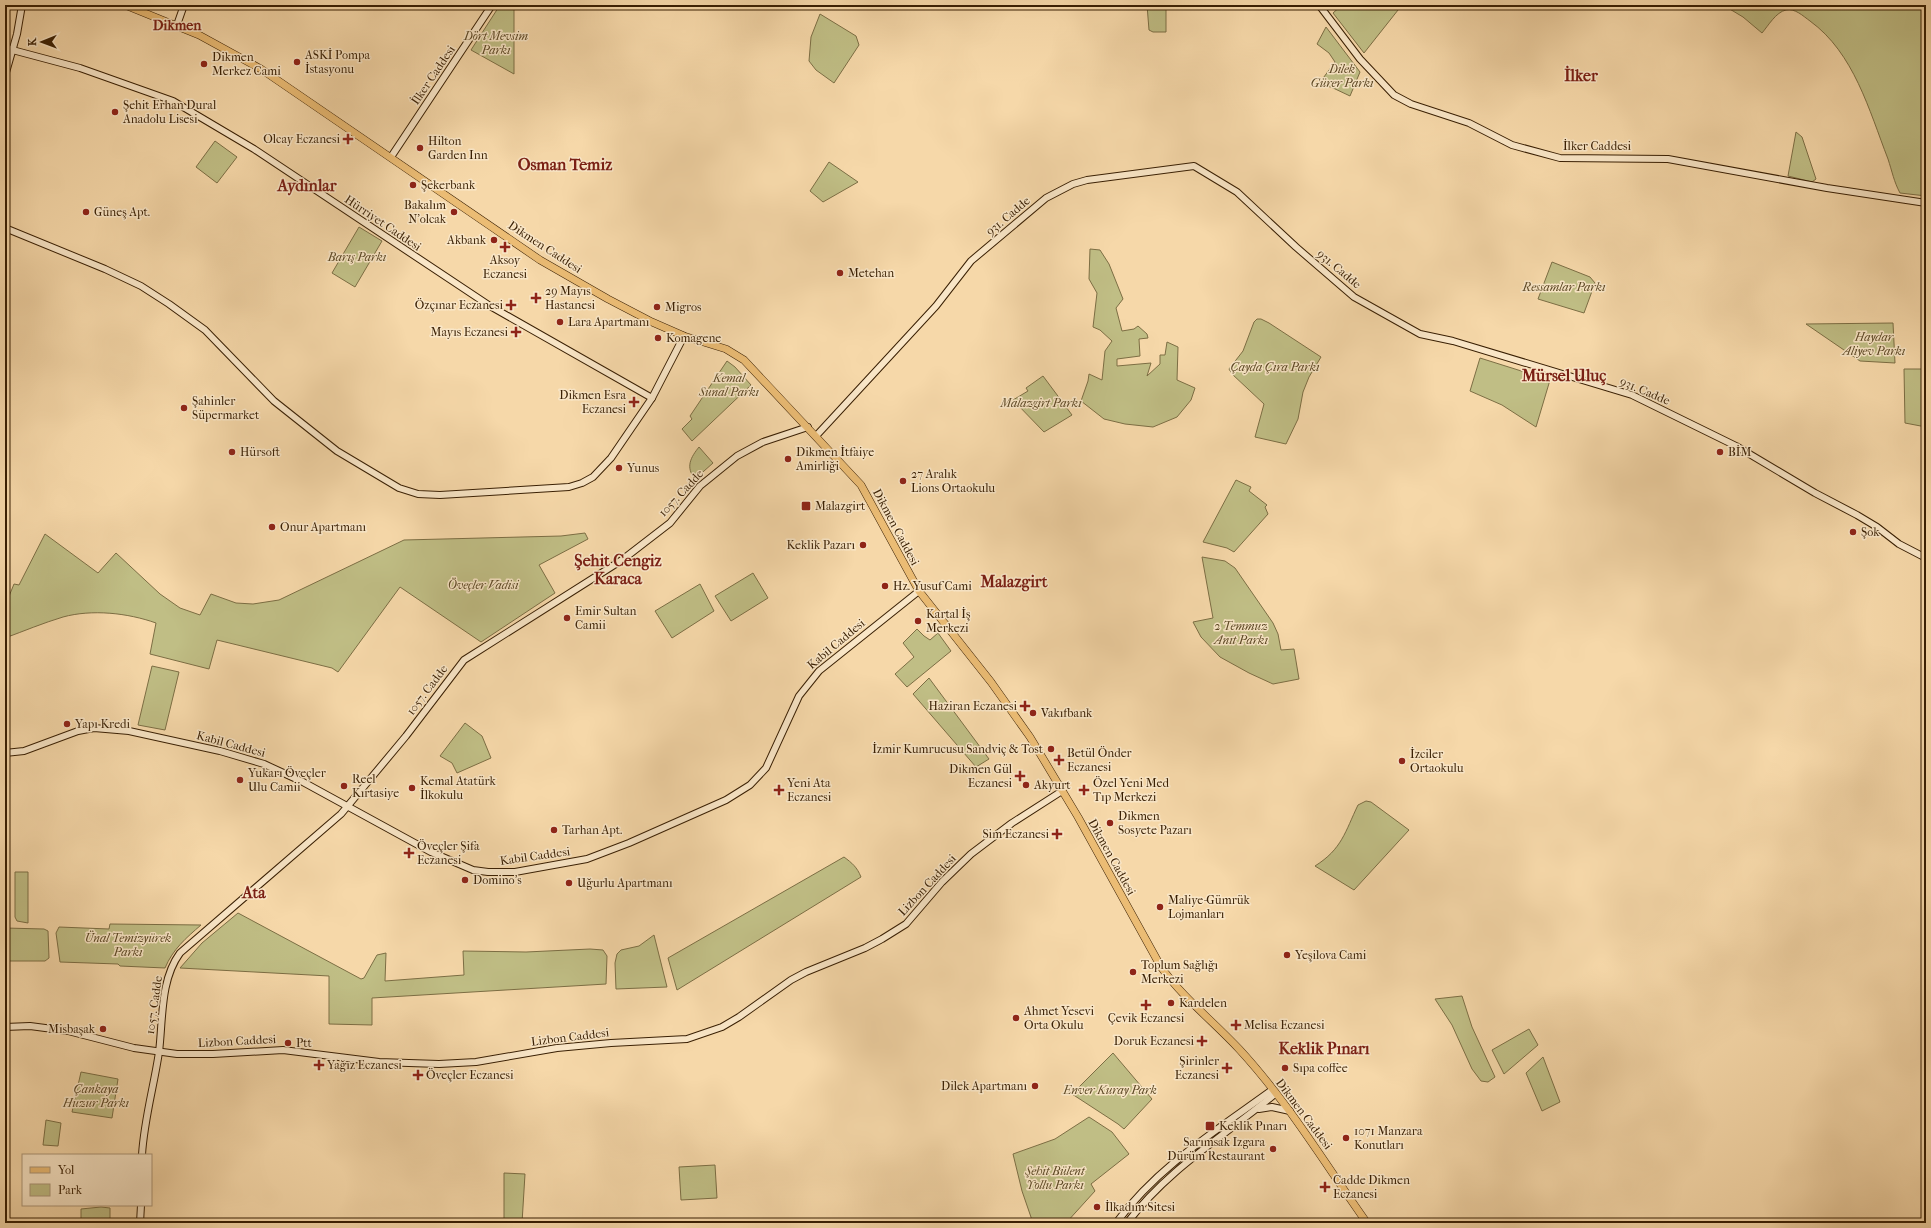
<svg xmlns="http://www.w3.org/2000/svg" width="1931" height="1228" viewBox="0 0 1931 1228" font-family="'IM FELL French Canon',serif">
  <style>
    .green { fill: #c0be85; stroke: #7c6e44 }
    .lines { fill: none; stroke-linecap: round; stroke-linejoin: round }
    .secondary-casing { stroke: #391f03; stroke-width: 8 }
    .primary-casing { stroke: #391f03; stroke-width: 8 }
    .secondary { stroke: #f9e6c7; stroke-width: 6 }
    .primary { stroke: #ebbc74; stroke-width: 7 }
    .poi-dot { fill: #8f2418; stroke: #f9e6c7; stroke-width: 1.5 }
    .labels { text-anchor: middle; stroke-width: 3; stroke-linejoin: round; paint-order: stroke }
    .park-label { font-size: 12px; font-style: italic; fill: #5b4724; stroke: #f9e6c7 }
    .poi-label { font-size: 12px; fill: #391f03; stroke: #f9e6c7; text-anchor: start }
    .street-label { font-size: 12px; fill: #391f03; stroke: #f9e6c7 }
    .quarter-label { font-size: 14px; font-weight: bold; fill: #7a1f14; stroke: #f9e6c7 }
    .district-label { font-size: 16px; font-weight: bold; fill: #7a1f14; stroke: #f9e6c7 }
  </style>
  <rect width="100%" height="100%" fill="#f6d8a9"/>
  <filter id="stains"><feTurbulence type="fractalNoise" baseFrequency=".005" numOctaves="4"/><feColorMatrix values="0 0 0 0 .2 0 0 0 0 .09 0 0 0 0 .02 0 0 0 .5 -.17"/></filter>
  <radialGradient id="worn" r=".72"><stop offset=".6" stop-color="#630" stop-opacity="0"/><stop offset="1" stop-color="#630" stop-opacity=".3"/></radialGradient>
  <g class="green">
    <polygon points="500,5 514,5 514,74 471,50"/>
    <polygon points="1147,5 1166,5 1166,32 1153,32 1149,30"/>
    <polygon points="1342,5 1402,5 1364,53 1333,13"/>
    <path d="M1723 5H1926V196L1900 193C1894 182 1892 171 1888 159 1869 110 1854 53 1810 21 1803 16 1795 8 1786 10 1776 12 1768 26 1762 33L1743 17Z"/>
    <polygon points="820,14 856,36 859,45 834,83 816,70 809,61 811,37"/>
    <polygon points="1326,27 1360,72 1350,96 1331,87 1318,85 1335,62 1329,53 1317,44"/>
    <polygon points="1796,132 1802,137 1816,179 1812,182 1788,176"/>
    <polygon points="215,141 237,157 217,183 196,167"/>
    <polygon points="829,162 858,182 823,202 810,191"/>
    <polygon points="359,227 382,241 355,287 332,273"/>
    <polygon points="1090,249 1100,250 1109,264 1123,299 1116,308 1122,331 1134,329 1138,326 1147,334 1148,338 1139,339 1140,356 1117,359 1117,366 1151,363 1147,376 1160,364 1160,355 1165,355 1167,342 1178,347 1177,380 1195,388 1191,400 1177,417 1153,427 1125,424 1104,419 1081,401 1088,381 1089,374 1102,380 1105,351 1112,341 1100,330 1093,327 1097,293 1089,279"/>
    <polygon points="1552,262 1590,277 1595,283 1584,313 1538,299"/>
    <polygon points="1257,319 1261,319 1269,323 1321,357 1309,377 1303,392 1298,419 1286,444 1255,437 1264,404 1232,374 1229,369 1243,351 1254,322"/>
    <polygon points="1893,323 1895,363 1860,361 1806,324"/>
    <polygon points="1480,358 1550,380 1536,427 1502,405 1470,391"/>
    <polygon points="727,361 735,367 751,385 692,441 682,429 692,419 690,416"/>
    <polygon points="1904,369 1926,369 1926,427 1905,423"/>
    <polygon points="1043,376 1072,415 1044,432 1013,400 1028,391 1026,388"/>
    <path d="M699 447 713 463 695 479C685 467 691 457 699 447Z"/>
    <polygon points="1236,480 1251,487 1249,491 1267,505 1265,507 1268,514 1234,552 1227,548 1203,542"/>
    <path d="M585 533 588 539 539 565 555 593 481 642 400 587 338 672 332 668 217 640 209 669 150 654 156 623C128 613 92 609 63 617 43 623 24 631 5 638V606L14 584 19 585 45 534 98 573 116 553 160 594 180 608 200 615 211 594 236 603 253 604 279 600 404 540 561 536Z"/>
    <polygon points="1202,557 1225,561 1235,568 1273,623 1278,634 1281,650 1294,649 1299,679 1273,684 1249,673 1220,657 1201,637 1193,622 1213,618"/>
    <polygon points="753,573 768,598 731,621 715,596"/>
    <polygon points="700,584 714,611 672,638 655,611"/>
    <polygon points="917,629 924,636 930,640 938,633 951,651 907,687 895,674 914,657 903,643"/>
    <polygon points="152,666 179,672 165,730 138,725"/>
    <polygon points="929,678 989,759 976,767 913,694"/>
    <polygon points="465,723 482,736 491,758 457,773 452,763 440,756"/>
    <path d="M1366 801 1371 802 1409 830 1354 890 1315 866C1342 849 1345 832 1358 805Z"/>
    <path d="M844 857C852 863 857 867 861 877L677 990 668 958Z"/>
    <polygon points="15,872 28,872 28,923 17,921 15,917"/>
    <polygon points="238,913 361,979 364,978 377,955 386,953 385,981 464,975 463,951 526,952 590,949 603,950 607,956 606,984 372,998 372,1025 329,1024 329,976 180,968 202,943"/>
    <path d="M110 924 201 925C186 938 173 949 165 968L120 966 118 964 60 962 56 933 59 927 109 929Z"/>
    <polygon points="5,928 44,929 48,931 49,958 45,961 5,961"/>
    <polygon points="654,935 667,987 616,989 615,963 617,954 621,950 639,946"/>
    <polygon points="1462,996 1472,1027 1495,1077 1488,1082 1481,1081 1472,1069 1452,1025 1435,999"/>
    <polygon points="1529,1029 1538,1045 1504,1074 1492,1050"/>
    <polygon points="1113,1053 1152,1099 1124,1129 1118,1124 1072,1094"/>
    <polygon points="1543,1057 1560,1102 1542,1111 1526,1073"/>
    <polygon points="81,1072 118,1079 112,1118 72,1112"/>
    <polygon points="1089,1117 1112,1132 1129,1154 1091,1184 1095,1191 1066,1223 1033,1223 1022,1191 1013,1154 1055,1139"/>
    <polygon points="46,1120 61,1123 58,1146 43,1145"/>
    <polygon points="715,1165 717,1198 681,1200 679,1167"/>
    <polygon points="504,1173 525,1174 522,1223 504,1223"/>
    <polygon points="101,1207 110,1208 110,1223 81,1223 81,1209"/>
  </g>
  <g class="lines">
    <g class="secondary-casing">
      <g id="secondary">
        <polyline points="1319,5 1360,59 1394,95 1411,104 1469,123 1512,145 1560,158 1668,159 1827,188 1926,203"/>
        <polyline points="177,25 184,5"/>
        <polyline points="5,48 80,68 173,101 254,149 490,306 652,398"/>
        <polyline points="5,76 17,34 22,5"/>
        <polyline points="391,157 492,5"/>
        <polyline points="5,228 105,269 141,286 169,304 205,330 274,401 337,451 399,488 418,494 440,495 569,487 582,483 593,477 611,458 652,398 684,336"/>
        <polyline points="816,436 936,306 971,261 1046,198 1073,184 1087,180 1194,166 1237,192 1296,247 1354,297 1420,334 1453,341 1632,395 1736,446 1815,493 1857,515 1877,527 1899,544 1926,558"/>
        <polyline points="5,753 24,751 78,731 94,728 129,731 220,751 264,764 303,782 431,852 473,870 488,872 515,872 587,859 629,843 726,800 750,785 766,768 799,696 819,671 919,591"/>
        <polyline points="5,1027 30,1026 68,1031 134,1048 177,1054 213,1054 283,1050 379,1062 439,1064 476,1062 557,1048 611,1043 687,1039 722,1027 739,1017 791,980 806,972 865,948 882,939 906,924 942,882 971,854 1012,823 1062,791"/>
        <polyline points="1259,1109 1272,1107 1290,1111"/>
        <path d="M142 1155C144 1120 154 1086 159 1052 163 1020 160 980 180 953L341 814 406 736 464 660 622 560 670 523 700 486 737 456 763 442 808 427"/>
        <polyline points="140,1223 141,1205"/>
        <path d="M1116 1223C1157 1167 1217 1130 1272 1090"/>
        <path d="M1127 1223C1169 1168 1223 1137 1275 1094"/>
      </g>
    </g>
    <g class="primary-casing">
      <path id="primary" d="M125 5 199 35 261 69 540 260 608 299 652 322 684 336 726 349 744 360 861 485 919 591 991 682 1030 737 1078 817 1161 967C1183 998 1213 1021 1239 1049 1288 1102 1325 1164 1367 1223"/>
    </g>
    <use href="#secondary" class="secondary"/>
    <use href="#primary" class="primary"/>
  </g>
  <g class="poi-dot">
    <circle cx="297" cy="62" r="4"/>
    <circle cx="204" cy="64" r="4"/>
    <circle cx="115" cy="112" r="4"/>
    <path d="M346 133h4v4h4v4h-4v4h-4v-4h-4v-4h4z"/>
    <circle cx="420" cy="148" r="4"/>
    <circle cx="413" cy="185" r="4"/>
    <circle cx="86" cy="212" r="4"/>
    <circle cx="454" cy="212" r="4"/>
    <circle cx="494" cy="240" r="4"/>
    <path d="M503 241h4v4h4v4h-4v4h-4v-4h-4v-4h4z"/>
    <circle cx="840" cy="273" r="4"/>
    <path d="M534 292h4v4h4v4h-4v4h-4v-4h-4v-4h4z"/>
    <path d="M509 299h4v4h4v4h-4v4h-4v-4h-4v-4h4z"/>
    <circle cx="657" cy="307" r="4"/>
    <circle cx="560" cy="322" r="4"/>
    <path d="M514 326h4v4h4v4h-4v4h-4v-4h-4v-4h4z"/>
    <circle cx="658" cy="338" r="4"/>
    <path d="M632 396h4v4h4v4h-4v4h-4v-4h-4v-4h4z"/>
    <circle cx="184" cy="408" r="4"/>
    <circle cx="232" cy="452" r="4"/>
    <circle cx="1720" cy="452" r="4"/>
    <circle cx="788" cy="459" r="4"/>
    <circle cx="619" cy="468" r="4"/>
    <circle cx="903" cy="481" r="4"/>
    <rect x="801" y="501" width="10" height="10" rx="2"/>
    <circle cx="272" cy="527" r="4"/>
    <circle cx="1853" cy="532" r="4"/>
    <circle cx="863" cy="545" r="4"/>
    <circle cx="885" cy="586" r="4"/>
    <circle cx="567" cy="618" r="4"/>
    <circle cx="918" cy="621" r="4"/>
    <path d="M1023 700h4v4h4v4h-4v4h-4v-4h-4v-4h4z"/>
    <circle cx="1033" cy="713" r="4"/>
    <circle cx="67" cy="724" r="4"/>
    <circle cx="1051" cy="749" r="4"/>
    <path d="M1057 754h4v4h4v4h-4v4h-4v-4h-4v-4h4z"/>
    <circle cx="1402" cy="761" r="4"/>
    <path d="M1018 770h4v4h4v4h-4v4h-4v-4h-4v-4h4z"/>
    <circle cx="240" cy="780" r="4"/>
    <circle cx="1026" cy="785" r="4"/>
    <circle cx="344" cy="786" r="4"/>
    <circle cx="412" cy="788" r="4"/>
    <path d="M777 784h4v4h4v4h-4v4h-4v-4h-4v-4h4z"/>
    <path d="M1082 784h4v4h4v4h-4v4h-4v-4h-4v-4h4z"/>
    <circle cx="1110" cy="823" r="4"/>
    <circle cx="554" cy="830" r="4"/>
    <path d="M1055 828h4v4h4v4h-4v4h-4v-4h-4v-4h4z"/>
    <path d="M407 847h4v4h4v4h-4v4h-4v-4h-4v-4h4z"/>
    <circle cx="465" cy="880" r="4"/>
    <circle cx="569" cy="883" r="4"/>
    <circle cx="1160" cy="907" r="4"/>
    <circle cx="1287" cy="955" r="4"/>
    <circle cx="1133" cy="972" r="4"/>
    <circle cx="1171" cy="1003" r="4"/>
    <path d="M1144 999h4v4h4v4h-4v4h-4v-4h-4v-4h4z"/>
    <circle cx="1016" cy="1018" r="4"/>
    <path d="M1234 1019h4v4h4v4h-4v4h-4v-4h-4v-4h4z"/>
    <circle cx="103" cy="1029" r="4"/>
    <path d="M1200 1035h4v4h4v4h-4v4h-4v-4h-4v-4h4z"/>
    <circle cx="288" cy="1043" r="4"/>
    <path d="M317 1059h4v4h4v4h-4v4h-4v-4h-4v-4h4z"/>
    <path d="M1225 1062h4v4h4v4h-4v4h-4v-4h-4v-4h4z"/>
    <circle cx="1285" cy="1068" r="4"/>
    <path d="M416 1069h4v4h4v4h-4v4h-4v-4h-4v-4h4z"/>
    <circle cx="1035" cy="1086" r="4"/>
    <rect x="1205" y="1121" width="10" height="10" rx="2"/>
    <circle cx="1346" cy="1138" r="4"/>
    <circle cx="1273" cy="1149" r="4"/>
    <path d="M1323 1181h4v4h4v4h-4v4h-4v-4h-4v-4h4z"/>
    <circle cx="1097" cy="1207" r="4"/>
  </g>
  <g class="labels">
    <g class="park-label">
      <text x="496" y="40">Dört Mevsim<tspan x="496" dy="14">Parkı</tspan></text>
      <text x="1342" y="73">Dilek<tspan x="1342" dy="14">Gürer Parkı</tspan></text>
      <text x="357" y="261">Barış Parkı</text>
      <text x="1564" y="291">Ressamlar Parkı</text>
      <text x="1874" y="341">Haydar<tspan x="1874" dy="14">Aliyev Parkı</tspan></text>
      <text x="1275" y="371">Çayda Çıra Parkı</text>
      <text x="729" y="382">Kemal<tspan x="729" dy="14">Sunal Parkı</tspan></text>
      <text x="1041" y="407">Malazgirt Parkı</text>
      <text x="483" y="589">Öveçler Vadisi</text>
      <text x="1241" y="630">2 Temmuz<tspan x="1241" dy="14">Anıt Parkı</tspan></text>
      <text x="128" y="942">Ünal Temizyürek<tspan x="128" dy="14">Parkı</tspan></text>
      <text x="96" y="1093">Çankaya<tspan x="96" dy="14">Huzur Parkı</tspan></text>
      <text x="1110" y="1094">Enver Kuray Park</text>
      <text x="1055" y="1175">Şehit Bülent<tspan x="1055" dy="14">Yollu Parkı</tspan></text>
    </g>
    <g class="poi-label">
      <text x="305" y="59">ASKİ Pompa<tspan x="305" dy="14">İstasyonu</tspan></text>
      <text x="212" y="61">Dikmen<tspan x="212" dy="14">Merkez Cami</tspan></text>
      <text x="123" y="109">Şehit Erhan Dural<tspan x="123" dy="14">Anadolu Lisesi</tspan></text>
      <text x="340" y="143" text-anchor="end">Olcay Eczanesi</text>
      <text x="428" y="145">Hilton<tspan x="428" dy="14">Garden Inn</tspan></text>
      <text x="421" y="189">Şekerbank</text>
      <text x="446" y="209" text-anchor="end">Bakalım<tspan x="446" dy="14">N'olcak</tspan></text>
      <text x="94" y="216">Güneş Apt.</text>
      <text x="486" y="244" text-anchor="end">Akbank</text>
      <text x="505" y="264" text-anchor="middle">Aksoy<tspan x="505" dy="14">Eczanesi</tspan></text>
      <text x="848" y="277">Metehan</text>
      <text x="545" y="295">29 Mayıs<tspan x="545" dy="14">Hastanesi</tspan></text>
      <text x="503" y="309" text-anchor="end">Özçınar Eczanesi</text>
      <text x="665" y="311">Migros</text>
      <text x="568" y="326">Lara Apartmanı</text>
      <text x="508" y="336" text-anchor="end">Mayıs Eczanesi</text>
      <text x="666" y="342">Komagene</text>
      <text x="626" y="399" text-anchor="end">Dikmen Esra<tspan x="626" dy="14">Eczanesi</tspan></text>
      <text x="192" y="405">Şahinler<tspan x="192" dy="14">Süpermarket</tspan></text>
      <text x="240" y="456">Hürsoft</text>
      <text x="796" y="456">Dikmen İtfaiye<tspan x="796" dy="14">Amirliği</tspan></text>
      <text x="1728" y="456">BİM</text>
      <text x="627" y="472">Yunus</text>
      <text x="911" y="478">27 Aralık<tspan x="911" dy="14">Lions Ortaokulu</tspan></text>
      <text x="815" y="510">Malazgirt</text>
      <text x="280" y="531">Onur Apartmanı</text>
      <text x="1861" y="536">Şok</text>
      <text x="855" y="549" text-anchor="end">Keklik Pazarı</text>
      <text x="893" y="590">Hz. Yusuf Cami</text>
      <text x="575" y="615">Emir Sultan<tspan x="575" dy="14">Camii</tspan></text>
      <text x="926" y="618">Kartal İş<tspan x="926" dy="14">Merkezi</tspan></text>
      <text x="1017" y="710" text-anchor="end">Haziran Eczanesi</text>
      <text x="1041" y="717">Vakıfbank</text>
      <text x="75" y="728">Yapı Kredi</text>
      <text x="1043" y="753" text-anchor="end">İzmir Kumrucusu Sandviç &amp; Tost</text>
      <text x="1067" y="757">Betül Önder<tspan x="1067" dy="14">Eczanesi</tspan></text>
      <text x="1410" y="758">İzciler<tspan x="1410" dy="14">Ortaokulu</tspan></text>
      <text x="1012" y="773" text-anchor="end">Dikmen Gül<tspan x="1012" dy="14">Eczanesi</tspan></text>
      <text x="248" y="777">Yukarı Öveçler<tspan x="248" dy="14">Ulu Camii</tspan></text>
      <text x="352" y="783">Reel<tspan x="352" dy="14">Kırtasiye</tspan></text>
      <text x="420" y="785">Kemal Atatürk<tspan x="420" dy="14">İlkokulu</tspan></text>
      <text x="787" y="787">Yeni Ata<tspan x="787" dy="14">Eczanesi</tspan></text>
      <text x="1093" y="787">Özel Yeni Med<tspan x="1093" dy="14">Tıp Merkezi</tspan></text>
      <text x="1034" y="789">Akyurt</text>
      <text x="1118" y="820">Dikmen<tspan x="1118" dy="14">Sosyete Pazarı</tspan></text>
      <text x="562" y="834">Tarhan Apt.</text>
      <text x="1049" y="838" text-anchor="end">Sim Eczanesi</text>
      <text x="417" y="850">Öveçler Şifa<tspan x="417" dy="14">Eczanesi</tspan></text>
      <text x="473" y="884">Domino's</text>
      <text x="577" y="887">Uğurlu Apartmanı</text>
      <text x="1168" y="904">Maliye-Gümrük<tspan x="1168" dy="14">Lojmanları</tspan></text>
      <text x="1295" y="959">Yeşilova Cami</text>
      <text x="1141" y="969">Toplum Sağlığı<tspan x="1141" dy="14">Merkezi</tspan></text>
      <text x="1179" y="1007">Kardelen</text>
      <text x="1024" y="1015">Ahmet Yesevi<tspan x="1024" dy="14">Orta Okulu</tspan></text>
      <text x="1146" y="1022" text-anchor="middle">Çevik Eczanesi</text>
      <text x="1244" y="1029">Melisa Eczanesi</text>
      <text x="95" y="1033" text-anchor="end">Misbaşak</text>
      <text x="1194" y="1045" text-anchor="end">Doruk Eczanesi</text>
      <text x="296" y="1047">Ptt</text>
      <text x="1219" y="1065" text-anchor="end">Şirinler<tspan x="1219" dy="14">Eczanesi</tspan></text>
      <text x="327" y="1069">Yağız Eczanesi</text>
      <text x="1293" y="1072">Sıpa coffee</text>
      <text x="426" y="1079">Öveçler Eczanesi</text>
      <text x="1027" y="1090" text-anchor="end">Dilek Apartmanı</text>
      <text x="1219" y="1130">Keklik Pınarı</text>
      <text x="1354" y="1135">1071 Manzara<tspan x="1354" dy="14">Konutları</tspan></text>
      <text x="1265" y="1146" text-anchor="end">Sarımsak Izgara<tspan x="1265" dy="14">Dürüm Restaurant</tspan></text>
      <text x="1333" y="1184">Cadde Dikmen<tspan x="1333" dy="14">Eczanesi</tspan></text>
      <text x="1105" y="1211">İlkadım Sitesi</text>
    </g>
    <g class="street-label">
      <text transform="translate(433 75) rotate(-56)" y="4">İlker Caddesi</text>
      <text x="1597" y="150">İlker Caddesi</text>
      <text transform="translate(1008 216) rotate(-40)" y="4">931. Cadde</text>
      <text transform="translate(383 223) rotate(34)" y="4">Hürriyet Caddesi</text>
      <text transform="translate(545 247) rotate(33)" y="4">Dikmen Caddesi</text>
      <text transform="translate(1339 269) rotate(40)" y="4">931. Cadde</text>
      <text transform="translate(1645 391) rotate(23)" y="4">931. Cadde</text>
      <text transform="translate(681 493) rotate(-47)" y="4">1057. Cadde</text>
      <text transform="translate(896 527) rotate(62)" y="4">Dikmen Caddesi</text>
      <text transform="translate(836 644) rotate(-40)" y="4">Kabil Caddesi</text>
      <text transform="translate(427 690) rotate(-53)" y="4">1057. Cadde</text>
      <text transform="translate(231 744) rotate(15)" y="4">Kabil Caddesi</text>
      <text transform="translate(535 856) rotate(-8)" y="4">Kabil Caddesi</text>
      <text transform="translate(1112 857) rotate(61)" y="4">Dikmen Caddesi</text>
      <text transform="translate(927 885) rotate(-47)" y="4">Lizbon Caddesi</text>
      <text transform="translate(154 1005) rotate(-82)" y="4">1057. Cadde</text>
      <text transform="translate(570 1037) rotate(-7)" y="4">Lizbon Caddesi</text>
      <text transform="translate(237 1041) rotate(-3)" y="4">Lizbon Caddesi</text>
      <text transform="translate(1304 1114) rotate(53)" y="4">Dikmen Caddesi</text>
    </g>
    <g class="quarter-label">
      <text x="177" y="30">Dikmen</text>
    </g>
    <g class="district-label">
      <text x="1581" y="81">İlker</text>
      <text x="565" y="170">Osman Temiz</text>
      <text x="307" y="191">Aydınlar</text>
      <text x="1564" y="381">Mürsel Uluç</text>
      <text x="618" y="566">Şehit Cengiz<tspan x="618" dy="18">Karaca</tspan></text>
      <text x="1014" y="587">Malazgirt</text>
      <text x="254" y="898">Ata</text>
      <text x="1324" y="1054">Keklik Pınarı</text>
    </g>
  </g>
  <rect width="1931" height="1228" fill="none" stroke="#f6d8a9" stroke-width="20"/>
  <rect x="6" y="6" width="1919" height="1216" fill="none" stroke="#391f03" stroke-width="2"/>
  <rect x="10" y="10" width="1911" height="1208" fill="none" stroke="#391f03"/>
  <rect x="22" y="1154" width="130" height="52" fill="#f9e6c7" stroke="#ac9679"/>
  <rect x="30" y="1167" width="20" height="6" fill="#ebbc74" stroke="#ac9679"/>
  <text x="58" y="1174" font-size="12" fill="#391f03">Yol</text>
  <rect x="30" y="1184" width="20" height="12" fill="#c0be85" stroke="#ac9679"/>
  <text x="58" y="1194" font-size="12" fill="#391f03">Park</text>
  <g transform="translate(42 42) rotate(269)" stroke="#f9e6c7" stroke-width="3" paint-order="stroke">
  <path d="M0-3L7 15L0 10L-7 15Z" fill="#391f03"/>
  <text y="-6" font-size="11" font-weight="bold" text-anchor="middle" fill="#391f03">K</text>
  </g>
  <rect width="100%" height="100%" filter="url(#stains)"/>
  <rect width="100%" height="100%" fill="url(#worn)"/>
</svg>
